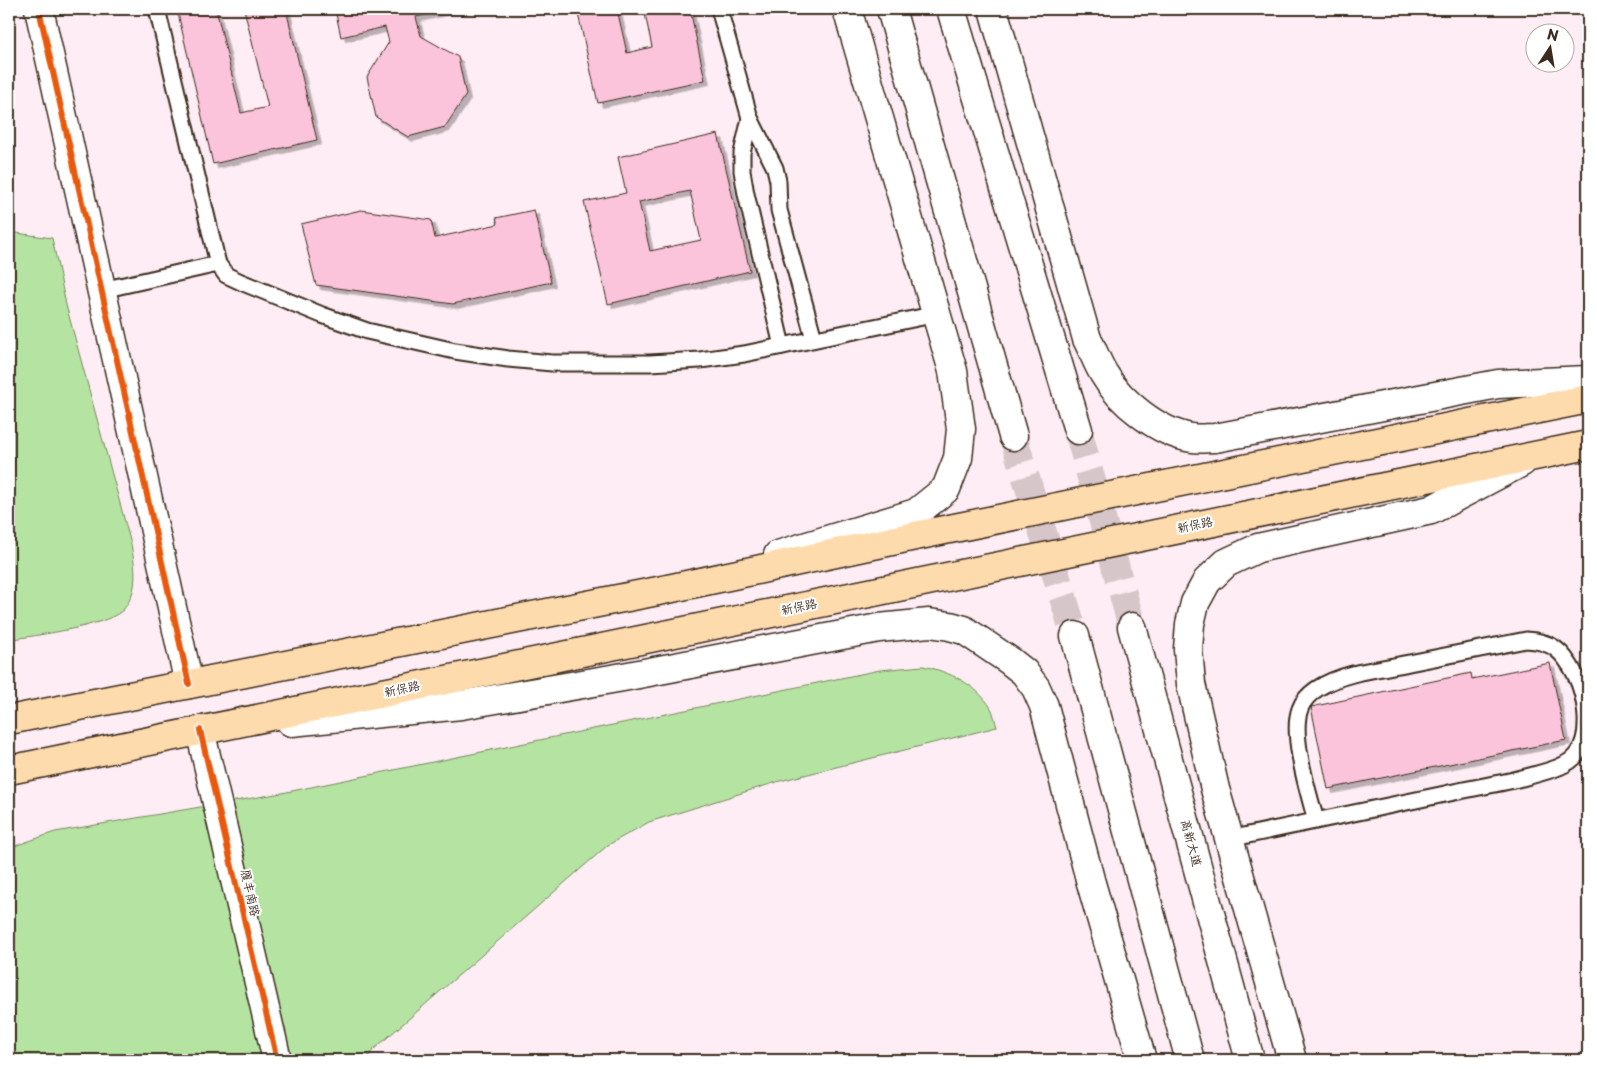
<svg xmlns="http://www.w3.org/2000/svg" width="1597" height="1069" viewBox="0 0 1597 1069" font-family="'Playpen Sans','LXGW WenKai TC',sans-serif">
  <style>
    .green { fill: #b5e4a2; stroke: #788760 }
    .building { fill: #fcc4da; stroke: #3b2a1e; fill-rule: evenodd; filter: url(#shadow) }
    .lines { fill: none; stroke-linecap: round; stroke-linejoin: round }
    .secondary-tunnel { stroke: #d7c6c9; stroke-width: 28; stroke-dasharray: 28 14; stroke-linecap: butt }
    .service-casing { stroke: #3b2a1e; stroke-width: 19 }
    .tertiary-casing { stroke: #3b2a1e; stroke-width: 31 }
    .secondary-casing { stroke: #3b2a1e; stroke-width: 31 }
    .primary-casing { stroke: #3b2a1e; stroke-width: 31 }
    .service { stroke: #fff; stroke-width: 15 }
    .tertiary { stroke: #fff; stroke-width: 28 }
    .secondary { stroke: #fff; stroke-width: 28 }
    .primary { stroke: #fedbac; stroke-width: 28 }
    .cycleway-casing { stroke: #fff; stroke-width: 9 }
    .cycleway { stroke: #e8590c; stroke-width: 6 }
    .labels { text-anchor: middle; stroke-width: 4; stroke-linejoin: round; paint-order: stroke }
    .street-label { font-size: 12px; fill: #3b2a1e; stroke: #fff }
  </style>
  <defs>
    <filter id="shadow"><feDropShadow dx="4.5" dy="4.5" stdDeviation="0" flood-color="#0004"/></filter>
  </defs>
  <rect width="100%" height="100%" fill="#feedf4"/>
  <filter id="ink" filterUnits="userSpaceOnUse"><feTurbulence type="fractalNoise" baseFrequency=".02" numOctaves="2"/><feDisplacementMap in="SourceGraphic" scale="10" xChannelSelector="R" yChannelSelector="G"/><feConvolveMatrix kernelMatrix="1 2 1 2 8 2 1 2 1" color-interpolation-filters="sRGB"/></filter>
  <g filter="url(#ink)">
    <g class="green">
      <path d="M9 232 52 238 66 305 131 544C134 561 138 580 131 597 129 601 126 607 123 610 105 627 35 635 9 640Z"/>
      <path d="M923 666C950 672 976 684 991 708 994 714 995 721 997 727L780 781 649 822 608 845 373 1050 366 1060H9V848L55 832 282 793 880 670Z"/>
    </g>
    <g class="building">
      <polygon points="177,9 216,9 241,113 268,107 244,9 286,9 317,140 213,164"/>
      <polygon points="335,9 451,9 416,17 421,36 458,57 466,95 445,127 408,137 376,117 367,77 389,42 385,27 341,37"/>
      <polygon points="577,9 617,9 627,53 652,47 644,9 690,9 705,80 598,103"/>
      <path d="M718 134 750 271 608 304 584 202 626 193 618 157ZM690 191 701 240 650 251 639 202Z"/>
      <polygon points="361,210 431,220 435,238 498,224 496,218 534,210 551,282 453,304 316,285 301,224"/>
      <polygon points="1550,663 1566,740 1328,789 1311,707 1471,673 1472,679"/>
    </g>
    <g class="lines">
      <g class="secondary-tunnel">
        <polyline points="1078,430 1132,627"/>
        <polyline points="1013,436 1075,636"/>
      </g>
      <g class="service-casing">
        <g id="service">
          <polyline points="157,9 218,264 226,275 241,282 322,315 367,331 455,351 508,359 552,363 650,363 700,360 744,354 937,314"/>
          <polyline points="719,9 750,118 775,168 778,181 779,210 814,339"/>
          <polyline points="750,118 742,153 742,171 746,194 782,346"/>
          <polyline points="102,290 218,264"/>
          <path d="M1229 839C1301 824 1373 809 1445 794 1472 788 1499 784 1526 777 1537 774 1549 771 1559 767 1566 764 1573 760 1577 754 1593 734 1585 694 1575 674 1563 651 1552 641 1526 640 1487 648 1448 655 1409 663 1391 667 1371 669 1353 674 1334 679 1307 689 1300 709 1290 735 1309 794 1316 821"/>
        </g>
      </g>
      <g class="tertiary-casing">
        <g id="tertiary">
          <polyline points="39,9 189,684"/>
          <polyline points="200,730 277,1060"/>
        </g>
      </g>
      <g class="secondary-casing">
        <g id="secondary">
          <polyline points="891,9 1013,436"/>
          <polyline points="951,9 1078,430"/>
          <path d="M993 9 1087 339C1093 350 1097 363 1104 374 1120 402 1159 433 1192 438 1199 439 1207 438 1215 438L1498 384 1588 380"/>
          <polyline points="778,555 916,513 946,489 958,458 961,429 953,371 847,9"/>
          <polyline points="1132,627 1250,1060"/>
          <polyline points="1075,636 1190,1060"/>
          <polyline points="291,722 461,705 623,677 879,628 929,623 950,626 964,630 1010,661 1024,672 1036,688 1044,706 1091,883 1142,1060"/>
          <polyline points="1292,1060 1215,789 1191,684 1188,649 1190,624 1195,603 1207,581 1226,563 1258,548 1431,510 1522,462"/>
        </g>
      </g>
      <g class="primary-casing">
        <g id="primary">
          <polyline points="9,720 663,590 915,536 1588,399"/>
          <polyline points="9,770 1588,445"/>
        </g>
      </g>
      <use href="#service" class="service"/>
      <use href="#tertiary" class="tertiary"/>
      <use href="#secondary" class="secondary"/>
      <use href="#primary" class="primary"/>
      <g class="cycleway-casing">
        <g id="cycleway">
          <polyline points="39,9 189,684"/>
          <polyline points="200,730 277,1060"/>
        </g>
      </g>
      <use href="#cycleway" class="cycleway"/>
    </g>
  </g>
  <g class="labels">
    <g class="street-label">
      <text transform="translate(1195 525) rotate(-12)" y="4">新保路</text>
      <text transform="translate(799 607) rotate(-12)" y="4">新保路</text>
      <text transform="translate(402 689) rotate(-12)" y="4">新保路</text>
      <text transform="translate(1191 843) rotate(75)" y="4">高新大道</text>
      <text transform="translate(250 893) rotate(77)" y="4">履丰南路</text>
    </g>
  </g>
  <rect width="1597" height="1069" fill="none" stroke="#fff" stroke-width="30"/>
  <rect x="15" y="15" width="1567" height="1039" fill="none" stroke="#3b2a1e" stroke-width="2" filter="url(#ink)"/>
  <g transform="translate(1550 48) rotate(12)"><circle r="24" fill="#ffffff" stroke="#b1aaa5"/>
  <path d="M0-4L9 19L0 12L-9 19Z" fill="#3b2a1e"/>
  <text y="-8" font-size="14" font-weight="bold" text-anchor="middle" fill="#3b2a1e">N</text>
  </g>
</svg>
